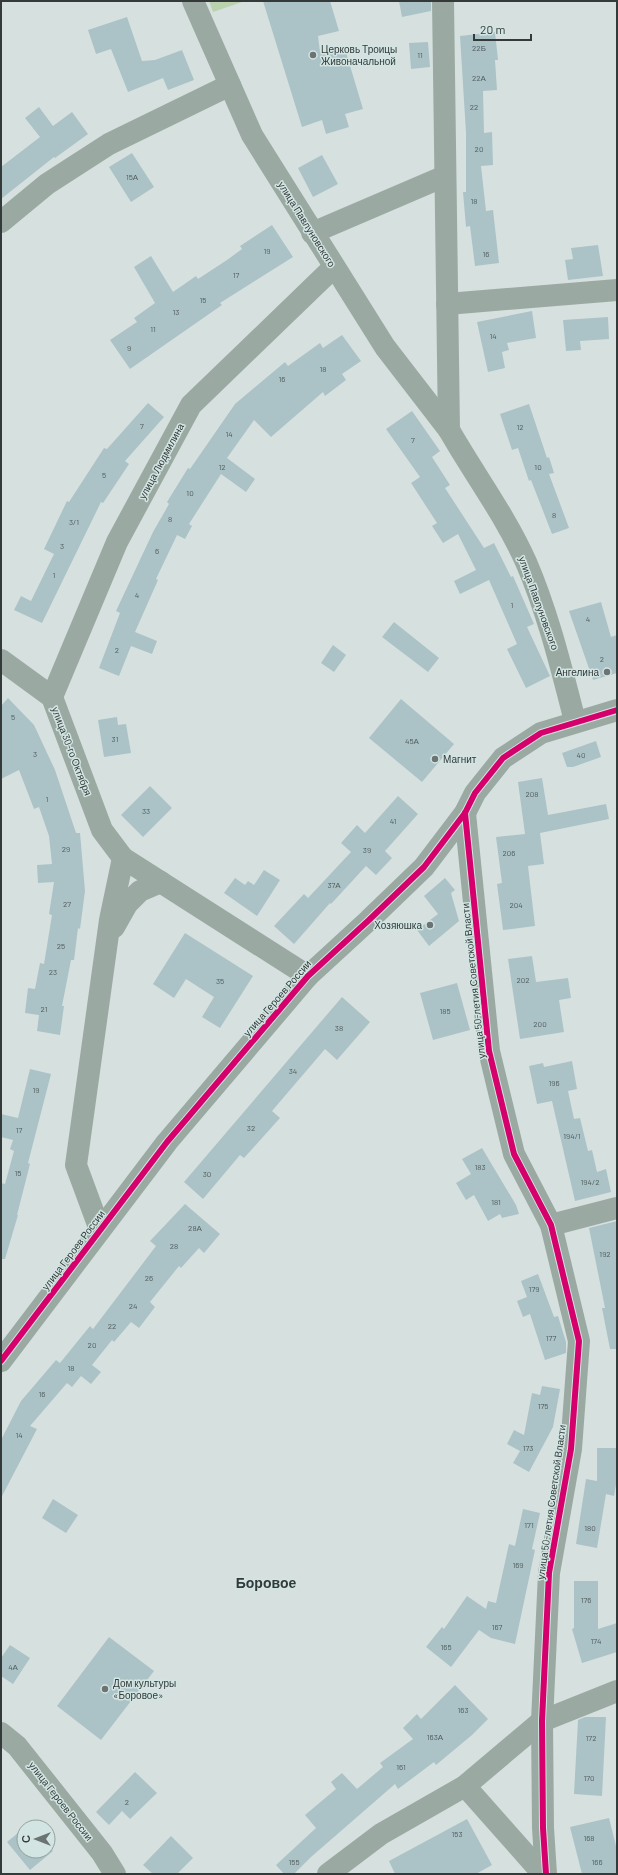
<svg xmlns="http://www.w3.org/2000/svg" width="618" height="1875" viewBox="0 0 618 1875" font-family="Barlow,sans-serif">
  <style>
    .green { fill: #bbd3ac }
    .building { fill: #abc3c7 }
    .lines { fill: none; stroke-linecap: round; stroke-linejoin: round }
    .street { stroke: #9aaaa2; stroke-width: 22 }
    .cycleway-casing { stroke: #d2e5e2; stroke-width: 8 }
    .cycleway { stroke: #d6006c; stroke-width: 6 }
    .poi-dot { fill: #6c7473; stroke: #d2e5e2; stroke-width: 1.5 }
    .labels { text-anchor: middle; stroke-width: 3; stroke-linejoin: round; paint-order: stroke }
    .number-label { font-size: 8px; fill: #515c5c }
    .poi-label { font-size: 10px; fill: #333a39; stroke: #d2e5e2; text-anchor: start }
    .street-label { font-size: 10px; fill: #333a39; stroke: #d2e5e2 }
    .district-label { font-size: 14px; font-weight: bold; fill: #333a39; stroke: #d2e5e2 }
  </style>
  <rect width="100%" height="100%" fill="#d6e1df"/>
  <polygon class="green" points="209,1 245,1 213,12"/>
  <g class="building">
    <polygon points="263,1 330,1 339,31 318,36 320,52 345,49 363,109 345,114 349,127 326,134 322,120 302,127"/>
    <polygon points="399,1 431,1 431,11 402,17"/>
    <polygon points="127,17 142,61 155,60 182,50 194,80 168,90 163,78 128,92 111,49 96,54 88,30"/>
    <polygon points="495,32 498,60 495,60 497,90 483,91 484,133 492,132 493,165 481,166 486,211 493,210 499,263 475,266 470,226 466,227 463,192 466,192 466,133 460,36"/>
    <polygon points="428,42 430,67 411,69 409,43"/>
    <polygon points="39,107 53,126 72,112 88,134 55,158 54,157 1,199 1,167 40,137 25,118"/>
    <polygon points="132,153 154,187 131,202 109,167"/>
    <polygon points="322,155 338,184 313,197 298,168"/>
    <polygon points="272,225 293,257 220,303 222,305 130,369 110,340 137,322 134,318 155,303 134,267 151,256 173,292 196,276 198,279 227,260 242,249 240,246"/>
    <polygon points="598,245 603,276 568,280 565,260 573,259 571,248"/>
    <polygon points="532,311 536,338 507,343 509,350 502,352 505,368 488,372 477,322"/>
    <polygon points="608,317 609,339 580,341 581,350 566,351 563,320"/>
    <polygon points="342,335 361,361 342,374 346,380 325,396 323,392 271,437 254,420 227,458 255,479 246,492 221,474 189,524 192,526 185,539 177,535 156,579 158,580 135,632 157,641 152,654 131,646 119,676 99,668 120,613 116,611 153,532 169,504 167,502 188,468 190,469 235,404 285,362 288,366 320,343 323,348"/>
    <polygon points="148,403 164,417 125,461 129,464 103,503 101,502 42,623 14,610 21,596 31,601 54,554 44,549 67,501 69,502 104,448 107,449"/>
    <polygon points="529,404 547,458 549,457 554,473 549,474 569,528 552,534 531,480 529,481 518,448 512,450 500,414"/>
    <polygon points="412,411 440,451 432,457 450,485 445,488 484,548 494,543 511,577 513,576 534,624 527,627 550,676 526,688 507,649 517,644 489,580 460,594 454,581 476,570 458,534 443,543 432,526 437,523 411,483 420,477 386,429"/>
    <polygon points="601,602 611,637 617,635 617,673 593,680 569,611"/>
    <polygon points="394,622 439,658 428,672 382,637"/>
    <polygon points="333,645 346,655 334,672 321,663"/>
    <polygon points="8,698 34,725 55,770 76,833 80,833 85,891 80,929 78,928 74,960 71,960 62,1006 64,1006 60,1035 37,1031 39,1015 25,1013 28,988 35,989 40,963 44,964 52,915 49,914 54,882 38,883 37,865 52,864 49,836 39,807 34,809 19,770 1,779 1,706"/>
    <polygon points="401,699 454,744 422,782 369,738"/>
    <polygon points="117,717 118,725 126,724 131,753 104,757 98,720"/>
    <polygon points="596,741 601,757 573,767 567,767 562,753"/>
    <polygon points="542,778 548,815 606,804 609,819 540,833 544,864 528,866 535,926 503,930 497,884 502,883 496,837 525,834 518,782"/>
    <polygon points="150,786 172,808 143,837 121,815"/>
    <polygon points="398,796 418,814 385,851 392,858 376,875 366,866 331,904 330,903 294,944 274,926 304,894 308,898 351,852 341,843 357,825 365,833"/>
    <polygon points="264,870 280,880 257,916 224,893 235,878 245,885 248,881 254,885"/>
    <polygon points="445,878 455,890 451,893 459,921 429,946 417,930 438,914 424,896"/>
    <polygon points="185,933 253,976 220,1028 202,1017 214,997 186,979 174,998 153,984"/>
    <polygon points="532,956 536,982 568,978 571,998 559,1000 564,1032 520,1039 508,959"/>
    <polygon points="457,983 470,1030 433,1040 420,993"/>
    <polygon points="342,997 370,1022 337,1060 325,1049 272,1111 280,1118 244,1158 240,1155 203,1199 184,1182"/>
    <polygon points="572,1061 577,1089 568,1091 574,1119 580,1118 588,1151 592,1150 597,1172 606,1169 611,1192 575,1201 552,1101 537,1104 529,1066 543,1063 544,1067"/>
    <polygon points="30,1069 51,1074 28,1163 30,1164 17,1215 18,1215 5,1259 1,1259 1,1183 5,1184 14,1151 10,1149 13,1140 1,1137 1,1114 18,1118"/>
    <polygon points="482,1148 516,1205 519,1214 502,1218 500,1214 488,1221 474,1195 466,1200 456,1183 471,1174 462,1159"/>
    <polygon points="185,1204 220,1234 204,1253 199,1248 181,1268 179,1266 150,1302 155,1307 139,1328 131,1322 114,1342 112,1340 92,1365 101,1372 91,1384 81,1376 72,1387 67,1383 30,1426 37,1429 1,1498 1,1440 21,1401 56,1360 60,1363 90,1326 93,1329 156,1246 150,1241"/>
    <polygon points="617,1221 617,1349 610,1349 602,1308 605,1308 589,1228"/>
    <polygon points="538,1274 554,1317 558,1316 566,1342 566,1353 545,1360 530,1314 523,1317 517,1301 527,1297 521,1281"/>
    <polygon points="542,1386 560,1389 553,1427 529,1472 513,1463 520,1451 507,1444 514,1430 524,1435 532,1393 540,1395"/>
    <polygon points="597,1448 617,1448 617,1479 614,1496 606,1494 597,1548 576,1544 586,1479 597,1481"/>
    <polygon points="53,1499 78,1515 66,1533 42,1518"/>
    <polygon points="523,1509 540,1513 532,1549 535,1550 515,1644 491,1638 479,1630 451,1667 426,1647 442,1627 444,1629 467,1596 486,1609 488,1601 496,1603 509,1544 515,1546"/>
    <polygon points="574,1581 598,1581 598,1629 617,1623 617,1652 582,1663 572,1629 574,1628"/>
    <polygon points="109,1637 154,1671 101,1740 57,1706"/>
    <polygon points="10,1645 30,1658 13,1684 1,1676 1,1658"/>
    <polygon points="455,1685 488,1719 472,1735 436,1765 434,1762 398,1789 395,1784 311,1857 294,1874 284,1874 276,1865 316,1828 305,1815 336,1789 331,1782 342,1773 357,1789 383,1767 380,1763 413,1739 403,1728 417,1714 421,1719"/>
    <polygon points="585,1717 606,1717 602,1796 574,1794 578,1720"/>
    <polygon points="135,1772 157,1793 130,1819 122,1811 109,1825 96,1812"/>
    <polygon points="609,1818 617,1850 617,1874 582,1874 570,1827"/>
    <polygon points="467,1819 492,1865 476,1874 395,1874 389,1861"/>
    <polygon points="24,1828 24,1851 48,1851 48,1846 53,1851 30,1870 7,1842"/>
    <polygon points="171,1836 193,1858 177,1874 153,1874 143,1865"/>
  </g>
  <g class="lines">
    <g class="street">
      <polyline points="193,1 252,135 385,347 449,430"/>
      <path d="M443 1 449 430C474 474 505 515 526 562 548 613 561 667 575 721"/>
      <polyline points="1,222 47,184 109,144 230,85"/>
      <polyline points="312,233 445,176"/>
      <polyline points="447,304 617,290"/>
      <polyline points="1,660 52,697 102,830 123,858"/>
      <polyline points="52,697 117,542 191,405 334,267"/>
      <polyline points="465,813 489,1051 514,1154 551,1225 579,1341 571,1449 549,1573 542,1721 543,1828 546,1874"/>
      <polyline points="114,927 127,904 140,891 161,882"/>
      <polyline points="551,1225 617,1208"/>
      <polyline points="100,1230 76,1165 110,920 123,858 308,976"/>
      <polyline points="1,1361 167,1142 308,976 369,920 424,867 465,813 475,793 503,758 541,733 617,710"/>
      <polyline points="1,1733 17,1746 102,1853 115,1874"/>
      <polyline points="465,1786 543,1874"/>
      <polyline points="328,1874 381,1834 465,1786 542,1721 617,1691"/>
    </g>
    <g class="cycleway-casing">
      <g id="cycleway">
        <polyline points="465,813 489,1051 514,1154 551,1225 579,1341 571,1449 549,1573 542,1721 543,1828 546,1874"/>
        <polyline points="1,1361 167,1142 308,976 369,920 424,867 465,813 475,793 503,758 541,733 617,710"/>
      </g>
    </g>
    <use href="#cycleway" class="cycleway"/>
  </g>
  <g class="poi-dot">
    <circle cx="313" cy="55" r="4"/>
    <circle cx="607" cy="672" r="4"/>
    <circle cx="435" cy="759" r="4"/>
    <circle cx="430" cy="925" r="4"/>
    <circle cx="105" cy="1689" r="4"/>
  </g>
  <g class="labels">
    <g class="number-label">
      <text x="479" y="51">22Б</text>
      <text x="420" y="58">11</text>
      <text x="479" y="81">22А</text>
      <text x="474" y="110">22</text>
      <text x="479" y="152">20</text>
      <text x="132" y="180">15А</text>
      <text x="474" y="204">18</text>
      <text x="267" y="254">19</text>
      <text x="486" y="257">16</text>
      <text x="236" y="278">17</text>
      <text x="203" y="303">15</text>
      <text x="176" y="315">13</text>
      <text x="153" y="332">11</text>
      <text x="493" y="339">14</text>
      <text x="129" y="351">9</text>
      <text x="323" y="372">18</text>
      <text x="282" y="382">16</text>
      <text x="142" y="429">7</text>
      <text x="520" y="430">12</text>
      <text x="229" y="437">14</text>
      <text x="413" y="443">7</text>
      <text x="222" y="470">12</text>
      <text x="538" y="470">10</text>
      <text x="104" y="478">5</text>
      <text x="190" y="496">10</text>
      <text x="554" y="518">8</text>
      <text x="170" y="522">8</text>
      <text x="74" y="525">3/1</text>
      <text x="62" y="549">3</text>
      <text x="157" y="554">6</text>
      <text x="54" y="578">1</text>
      <text x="137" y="598">4</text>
      <text x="512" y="608">1</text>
      <text x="588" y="622">4</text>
      <text x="117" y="653">2</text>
      <text x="602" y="662">2</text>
      <text x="13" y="720">5</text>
      <text x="115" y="742">31</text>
      <text x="412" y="744">45А</text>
      <text x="35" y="757">3</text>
      <text x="581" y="758">40</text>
      <text x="532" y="797">208</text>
      <text x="47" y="802">1</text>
      <text x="146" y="814">33</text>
      <text x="393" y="824">41</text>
      <text x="66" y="852">29</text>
      <text x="367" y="853">39</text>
      <text x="509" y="856">206</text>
      <text x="334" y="888">37А</text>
      <text x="67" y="907">27</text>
      <text x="516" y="908">204</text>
      <text x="61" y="949">25</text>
      <text x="53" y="975">23</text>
      <text x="523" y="983">202</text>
      <text x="220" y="984">35</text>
      <text x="44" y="1012">21</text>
      <text x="445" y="1014">185</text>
      <text x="540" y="1027">200</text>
      <text x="339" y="1031">38</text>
      <text x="293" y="1074">34</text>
      <text x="554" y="1086">196</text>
      <text x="36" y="1093">19</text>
      <text x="251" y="1131">32</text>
      <text x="19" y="1133">17</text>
      <text x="572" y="1139">194/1</text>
      <text x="480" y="1170">183</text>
      <text x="18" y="1176">15</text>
      <text x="207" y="1177">30</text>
      <text x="590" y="1185">194/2</text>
      <text x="496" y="1205">181</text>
      <text x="195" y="1231">28А</text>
      <text x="174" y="1249">28</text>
      <text x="605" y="1257">192</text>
      <text x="149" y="1281">26</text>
      <text x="534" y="1292">179</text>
      <text x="133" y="1309">24</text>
      <text x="112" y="1329">22</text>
      <text x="551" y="1341">177</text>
      <text x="92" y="1348">20</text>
      <text x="71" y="1371">18</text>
      <text x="42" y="1397">16</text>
      <text x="543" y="1409">175</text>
      <text x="19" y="1438">14</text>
      <text x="528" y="1451">173</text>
      <text x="529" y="1528">171</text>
      <text x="590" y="1531">180</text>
      <text x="518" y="1568">169</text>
      <text x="586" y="1603">176</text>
      <text x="497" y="1630">167</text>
      <text x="596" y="1644">174</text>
      <text x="446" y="1650">165</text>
      <text x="13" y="1670">4А</text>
      <text x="463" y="1713">163</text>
      <text x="435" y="1740">163А</text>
      <text x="591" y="1741">172</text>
      <text x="401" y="1770">161</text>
      <text x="589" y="1781">170</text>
      <text x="127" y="1805">2</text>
      <text x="457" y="1837">153</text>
      <text x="589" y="1841">168</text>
      <text x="294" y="1865">155</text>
      <text x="597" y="1865">166</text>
    </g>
    <g class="poi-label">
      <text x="321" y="53">Церковь Троицы<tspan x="321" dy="12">Живоначальной</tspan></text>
      <text x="599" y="676" text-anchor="end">Ангелина</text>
      <text x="443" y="763">Магнит</text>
      <text x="422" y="929" text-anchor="end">Хозяюшка</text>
      <text x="113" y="1687">Дом культуры<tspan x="113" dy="12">«Боровое»</tspan></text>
    </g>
    <g class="street-label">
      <text transform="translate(307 224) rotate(58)" y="4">улица Павлуновского</text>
      <text transform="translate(161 461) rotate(-62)" y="4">улица Людмилина</text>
      <text transform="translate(539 603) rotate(70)" y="4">улица Павлуновского</text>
      <text transform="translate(72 751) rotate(69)" y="4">улица 30-го Октября</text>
      <text transform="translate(473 981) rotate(-96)" y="4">улица 50-летия Советской Власти</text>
      <text transform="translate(277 998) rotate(-49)" y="4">улица Героев России</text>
      <text transform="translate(73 1250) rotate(-53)" y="4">улица Героев России</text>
      <text transform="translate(551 1502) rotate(-82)" y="4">улица 50-летия Советской Власти</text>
      <text transform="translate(61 1801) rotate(52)" y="4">улица Героев России</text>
    </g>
    <g class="district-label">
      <text x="266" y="1588">Боровое</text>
    </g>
  </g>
  <rect width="618" height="1875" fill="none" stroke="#333a39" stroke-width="4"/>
  <g transform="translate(36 1839) rotate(270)"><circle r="19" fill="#d2e5e2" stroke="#92a19e"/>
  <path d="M0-3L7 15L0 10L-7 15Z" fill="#6c7473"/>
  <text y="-6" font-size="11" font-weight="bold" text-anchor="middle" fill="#333a39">С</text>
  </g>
  <path d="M474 34v6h57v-6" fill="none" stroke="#333a39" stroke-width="2"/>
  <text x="480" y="34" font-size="12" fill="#333a39" stroke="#d2e5e2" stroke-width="3" paint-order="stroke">20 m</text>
</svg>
